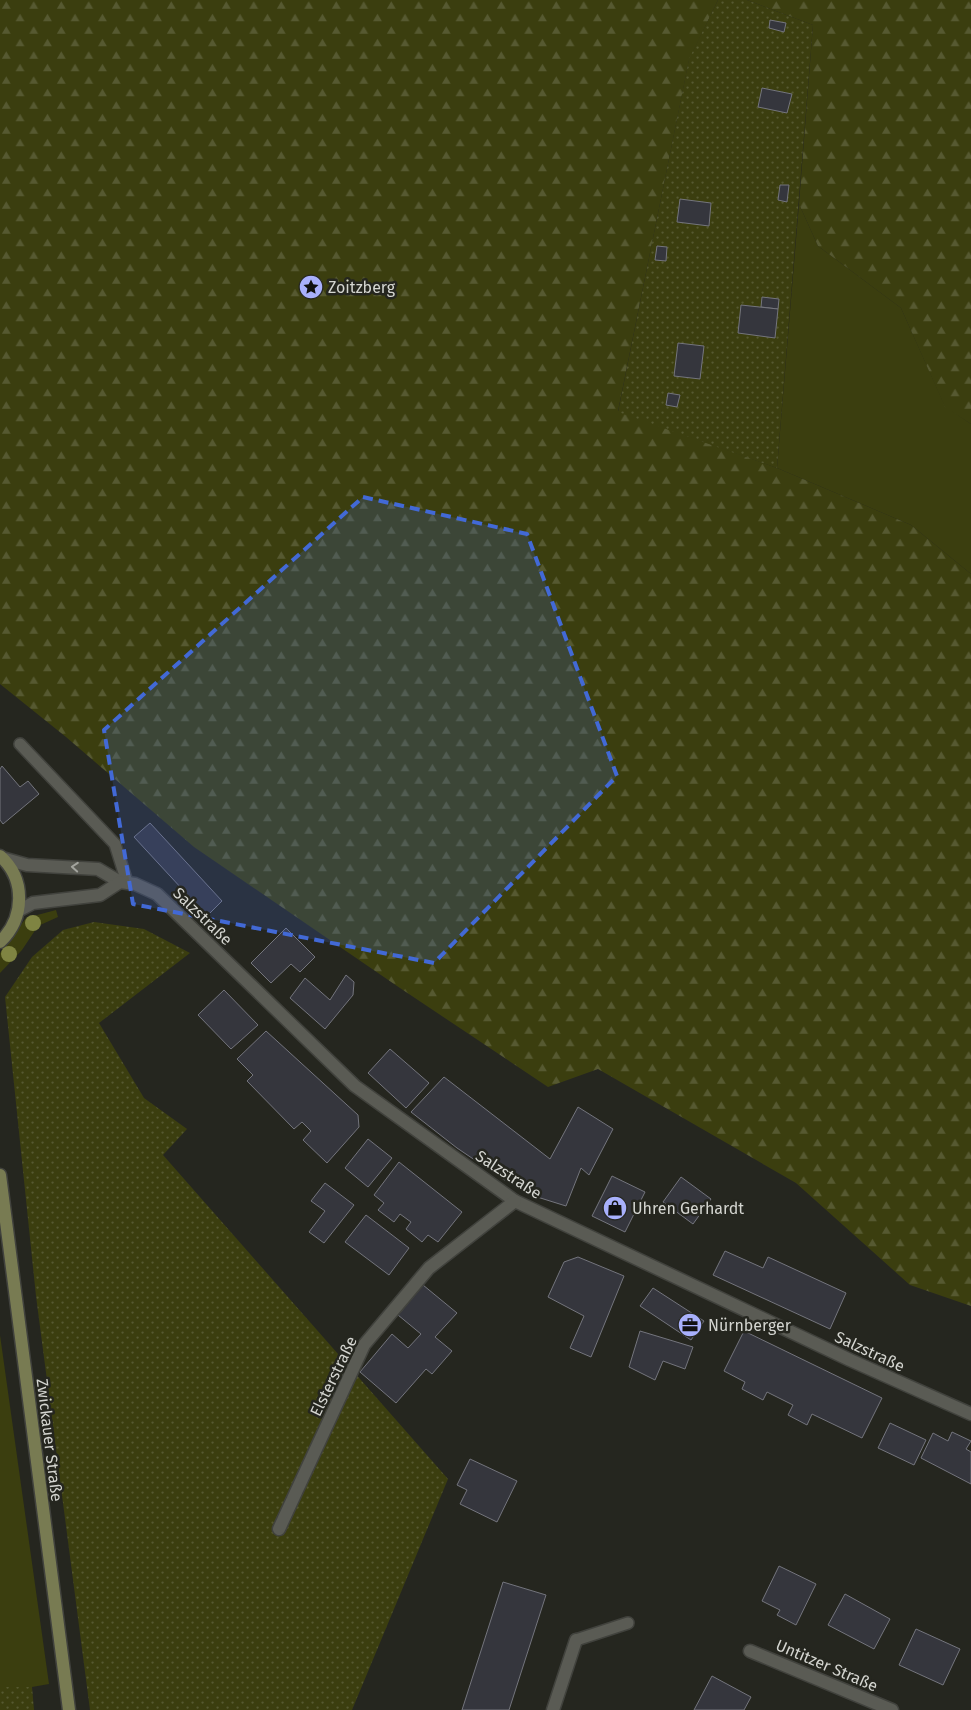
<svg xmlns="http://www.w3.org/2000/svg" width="971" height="1710" viewBox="0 0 971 1710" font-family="'Fira Sans',sans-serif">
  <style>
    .green { fill: #3b3e0f }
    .forest { fill: url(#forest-firs) }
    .garden { fill: url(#garden-dots) }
    .building { fill: #35363d; stroke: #74757d }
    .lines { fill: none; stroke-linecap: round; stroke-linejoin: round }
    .lane-casing { stroke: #41423d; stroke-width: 14 }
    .street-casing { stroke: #41423d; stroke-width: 15 }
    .secondary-casing { stroke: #41423d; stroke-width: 15 }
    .lane { stroke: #5a5b54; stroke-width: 11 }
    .street { stroke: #5a5b54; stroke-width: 12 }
    .secondary { stroke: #787b52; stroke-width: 12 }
    .tree { fill: #7f8442 }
    .oneway { stroke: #a3a49e }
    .marked { fill: #4269d6; fill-opacity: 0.2; stroke: #4269d6; stroke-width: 4; stroke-dasharray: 10 6; stroke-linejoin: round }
    .labels { text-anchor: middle; stroke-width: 5; stroke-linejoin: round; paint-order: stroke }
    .poi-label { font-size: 16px; fill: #d4d5d0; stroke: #25261f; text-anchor: start }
    .street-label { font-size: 16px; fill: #d4d5d0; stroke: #25261f }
  </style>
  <defs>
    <pattern id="forest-firs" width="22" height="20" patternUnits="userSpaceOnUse" patternTransform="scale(1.25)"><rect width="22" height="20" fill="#3b3e0f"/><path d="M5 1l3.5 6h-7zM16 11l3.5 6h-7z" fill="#565931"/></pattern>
    <pattern id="garden-dots" width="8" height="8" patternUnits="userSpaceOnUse" patternTransform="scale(1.25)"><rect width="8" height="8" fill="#3b3e0f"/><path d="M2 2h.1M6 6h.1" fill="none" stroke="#565931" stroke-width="1.8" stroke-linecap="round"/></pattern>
  </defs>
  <rect width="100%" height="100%" fill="#25261f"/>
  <g class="green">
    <polygon points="799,204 818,246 901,308 945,406 971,424 971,574 911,525 777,468"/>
    <polygon points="56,910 58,917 38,926 22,950 0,973 0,953 26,918"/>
    <polygon points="0,1335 49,1684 32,1687 0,1687"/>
  </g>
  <g class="forest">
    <polygon points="0,0 718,0 689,60 618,411 777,468 911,525 971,574 971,1306 910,1285 796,1183 598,1069 548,1087 397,986 194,847 66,737 0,684"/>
    <polygon points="747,0 971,0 971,424 945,407 901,308 818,246 799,204 813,25"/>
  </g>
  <g class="garden">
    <polygon points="718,0 747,0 813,25 777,468 618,412 689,59"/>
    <polygon points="94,922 144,929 190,953 99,1023 144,1098 187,1129 163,1155 448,1479 352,1710 90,1710 36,1296 5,997 32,957 63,930"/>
    <polygon points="0,1687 32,1687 34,1710 0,1710"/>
  </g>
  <g class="building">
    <polygon points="770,20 786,23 784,32 769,28"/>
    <polygon points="762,88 792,94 787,113 758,107"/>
    <polygon points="780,185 789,185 787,202 778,200"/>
    <polygon points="680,199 711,203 709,226 677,222"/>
    <polygon points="657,246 667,247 666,261 655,260"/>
    <polygon points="762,297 779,299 778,309 761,307"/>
    <polygon points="741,305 778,309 775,338 738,333"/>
    <polygon points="678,343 704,346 700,379 674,376"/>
    <polygon points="668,393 680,395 677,407 666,405"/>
    <polygon points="2,766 20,787 28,781 39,794 3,824 0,820 0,769"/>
    <polygon points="150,823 222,901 207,916 134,837"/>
    <polygon points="286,928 315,957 300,972 291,964 271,983 251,963"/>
    <polygon points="346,975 354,982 353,995 325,1029 290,998 305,978 330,1000"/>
    <polygon points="224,990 258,1025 231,1049 198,1015"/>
    <polygon points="266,1031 358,1115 359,1127 327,1163 303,1140 311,1131 302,1122 294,1129 247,1081 253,1075 237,1059"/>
    <polygon points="390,1049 429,1083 406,1108 368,1073"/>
    <polygon points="444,1077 550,1159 578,1107 613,1129 589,1175 581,1168 566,1206 534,1196 503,1179 457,1148 411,1112"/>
    <polygon points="368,1139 392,1158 368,1187 345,1168"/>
    <polygon points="399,1162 462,1212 438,1242 428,1235 422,1242 406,1229 411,1222 400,1214 394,1222 378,1210 384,1203 374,1195"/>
    <polygon points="612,1176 645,1192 625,1232 592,1216"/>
    <polygon points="681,1177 711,1199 693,1224 663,1202"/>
    <polygon points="325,1183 354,1205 324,1243 309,1232 325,1211 311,1201"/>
    <polygon points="366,1215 409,1248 389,1275 345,1242"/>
    <polygon points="725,1251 763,1268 768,1257 846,1293 830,1329 713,1275"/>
    <polygon points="578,1257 624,1276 591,1357 570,1348 584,1316 548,1297 564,1262"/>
    <polygon points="423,1285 457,1313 435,1337 452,1351 432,1374 426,1369 396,1403 360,1372 392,1334 408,1348 421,1334 398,1315"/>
    <polygon points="653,1288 704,1321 691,1340 640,1306"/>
    <polygon points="640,1331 693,1347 685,1369 663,1361 655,1380 629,1367"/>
    <polygon points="744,1331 882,1398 862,1438 812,1414 807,1425 788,1415 793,1405 767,1392 763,1400 742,1389 745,1382 724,1371"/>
    <polygon points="890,1423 926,1440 914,1465 878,1448"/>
    <polygon points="952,1432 971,1441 966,1449 971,1452 971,1484 921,1458 933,1433 948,1441"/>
    <polygon points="470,1459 517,1481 497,1522 460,1504 467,1490 457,1485"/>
    <polygon points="779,1566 816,1584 796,1625 777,1615 780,1610 762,1601"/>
    <polygon points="503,1582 546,1595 509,1710 462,1710"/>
    <polygon points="845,1594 890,1619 874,1649 828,1625"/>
    <polygon points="916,1629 960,1649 943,1685 899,1665"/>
    <polygon points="712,1676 751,1697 744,1710 694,1710"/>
  </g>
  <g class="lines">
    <g class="lane-casing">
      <g id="lane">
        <polyline points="20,744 115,844 127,882"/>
        <polyline points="576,1640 628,1623"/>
      </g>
    </g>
    <g class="street-casing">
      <g id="street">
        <polyline points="2,858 27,865 98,869 120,882 135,884 157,894 355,1086 515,1201 850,1360 971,1414"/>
        <polyline points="18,911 33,903 100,895 120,882"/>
        <polyline points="279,1529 364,1345 429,1268 515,1201"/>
        <polyline points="750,1651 892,1710"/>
        <polyline points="553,1710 576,1640"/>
      </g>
    </g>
    <g class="secondary-casing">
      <g id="secondary">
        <path d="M0 856C26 879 25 918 0 942"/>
        <polyline points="0,1175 69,1710"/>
      </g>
    </g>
    <use href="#lane" class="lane"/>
    <use href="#street" class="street"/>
    <use href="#secondary" class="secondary"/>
  </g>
  <g class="tree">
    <circle cx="33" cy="923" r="8"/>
    <circle cx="9" cy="954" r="8"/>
  </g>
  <defs><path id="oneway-chevron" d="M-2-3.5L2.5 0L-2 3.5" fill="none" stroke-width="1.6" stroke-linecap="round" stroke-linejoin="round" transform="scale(1.25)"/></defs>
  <use class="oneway" href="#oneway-chevron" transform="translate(75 867) rotate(-176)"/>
  <path class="marked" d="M363 497 527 534 617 776 434 963 133 904 104 730Z"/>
  <defs>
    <g id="sight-disc" transform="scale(1.25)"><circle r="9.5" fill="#a8b0fc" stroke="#25261f"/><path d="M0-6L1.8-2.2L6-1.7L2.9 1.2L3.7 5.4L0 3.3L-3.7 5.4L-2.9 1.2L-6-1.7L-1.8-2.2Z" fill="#111"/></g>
    <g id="shop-disc" transform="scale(1.25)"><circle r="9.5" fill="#a8b0fc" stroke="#25261f"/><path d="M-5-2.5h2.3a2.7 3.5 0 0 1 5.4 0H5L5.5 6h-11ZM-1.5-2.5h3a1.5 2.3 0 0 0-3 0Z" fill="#111"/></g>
    <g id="office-disc" transform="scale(1.25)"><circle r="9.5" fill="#a8b0fc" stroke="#25261f"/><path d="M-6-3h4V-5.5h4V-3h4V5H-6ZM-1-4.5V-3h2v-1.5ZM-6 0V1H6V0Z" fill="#111"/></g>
  </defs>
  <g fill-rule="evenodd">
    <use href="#sight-disc" x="311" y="287"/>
    <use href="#shop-disc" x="615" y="1208"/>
    <use href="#office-disc" x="690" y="1325"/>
  </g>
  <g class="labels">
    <g class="poi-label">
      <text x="328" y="293">Zoitzberg</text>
      <text x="632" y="1214">Uhren Gerhardt</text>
      <text x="708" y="1331">Nürnberger</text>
    </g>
    <g class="street-label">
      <text transform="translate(203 916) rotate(44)" y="6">Salzstraße</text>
      <text transform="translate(509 1174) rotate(33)" y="6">Salzstraße</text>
      <text transform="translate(870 1351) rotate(25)" y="6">Salzstraße</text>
      <text transform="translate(333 1376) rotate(-64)" y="6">Elsterstraße</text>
      <text transform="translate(50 1440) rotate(83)" y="6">Zwickauer Straße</text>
      <text transform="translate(827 1665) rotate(23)" y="6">Untitzer Straße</text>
    </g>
  </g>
</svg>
